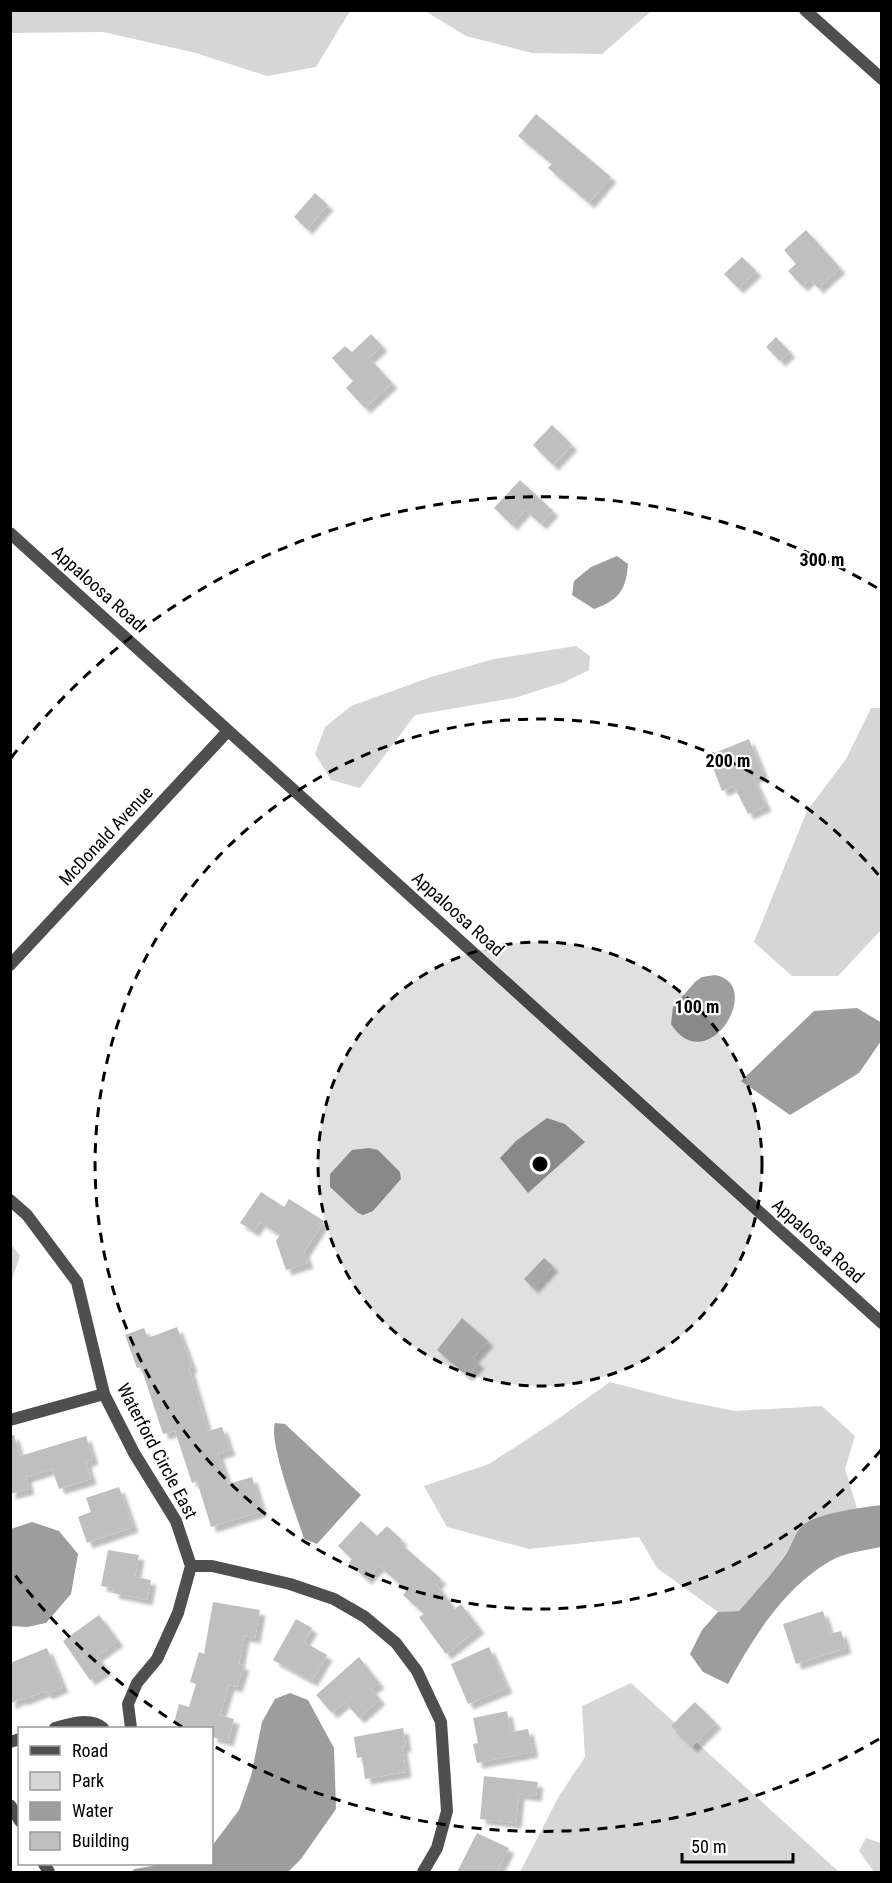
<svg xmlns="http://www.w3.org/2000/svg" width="892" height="1883" viewBox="0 0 892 1883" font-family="'Roboto Condensed',sans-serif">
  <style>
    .green { fill: #d6d6d6 }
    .water { fill: #9d9d9d }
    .building { fill: #bfbfbf; filter: url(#shadow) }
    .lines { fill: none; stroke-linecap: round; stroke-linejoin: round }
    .minor { stroke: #4f4f4f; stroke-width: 12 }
    .ring { fill: none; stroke: #000; stroke-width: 3; stroke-dasharray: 10 8 }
    .labels { text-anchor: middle; stroke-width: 4.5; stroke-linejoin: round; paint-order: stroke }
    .street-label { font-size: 18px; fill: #000; stroke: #fff }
    .centre { fill: #000; stroke: #fff; stroke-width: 3 }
    .ring-label { font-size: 18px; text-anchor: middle; font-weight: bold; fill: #000; stroke: #fff; stroke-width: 4.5; stroke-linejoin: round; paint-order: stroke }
  </style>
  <defs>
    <filter id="shadow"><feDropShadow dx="5.5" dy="5.5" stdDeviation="1.5" flood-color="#0004"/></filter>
  </defs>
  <rect width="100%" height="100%" fill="#fff"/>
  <g class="green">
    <polygon points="11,10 350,10 350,11 316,67 267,76 196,53 103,32 11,33"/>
    <polygon points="649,11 649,13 602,54 532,53 466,36 425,11"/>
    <polygon points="576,646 590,656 589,670 565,682 514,698 415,715 360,788 331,780 315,754 325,727 351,706 431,677 494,659"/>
    <polygon points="871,708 882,708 881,930 838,976 792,976 754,942 807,811 846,759"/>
    <polygon points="11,1244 20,1256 11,1282"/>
    <polygon points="610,1382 675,1399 735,1411 822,1406 855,1436 845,1469 857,1508 826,1515 802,1525 787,1552 764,1583 739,1611 718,1612 657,1568 639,1537 529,1549 447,1527 424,1486 489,1464 552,1423"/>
    <polygon points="631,1683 839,1872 520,1872 559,1796 585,1757 582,1706"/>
    <polygon points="866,1838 881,1843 881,1872 874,1872 859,1851"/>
  </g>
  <g class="water">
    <path d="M617 556 628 564C626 590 619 600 594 609L572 595 574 581 591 567Z"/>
    <path d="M715 975C766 984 707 1081 671 1024L673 1007 695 982 702 977Z"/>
    <polygon points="857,1008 882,1023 881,1041 859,1073 790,1115 741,1081 814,1011"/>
    <polygon points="547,1118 565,1124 585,1142 528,1193 500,1158 516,1141"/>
    <polygon points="369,1148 378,1150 400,1172 401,1179 373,1211 363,1215 358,1213 330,1187 330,1174 352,1150"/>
    <path d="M275 1423 285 1424 361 1495 317 1544 304 1539C297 1516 268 1441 275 1423Z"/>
    <path d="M881 1505V1547C867 1550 849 1552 836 1558 786 1584 754 1636 728 1684L703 1672 690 1654 702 1630 718 1612 739 1611C755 1593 772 1574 786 1554 792 1545 795 1533 802 1526 813 1514 864 1507 881 1505Z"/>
    <polygon points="32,1522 59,1531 78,1554 71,1594 46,1623 27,1627 11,1626 11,1529"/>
    <polygon points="290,1693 308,1700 334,1748 336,1809 301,1859 288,1872 132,1872 134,1869 164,1864 212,1864 212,1846 239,1810 251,1776 262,1722 275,1699"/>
  </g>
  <g class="building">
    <polygon points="536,114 611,177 589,203 548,168 552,164 518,136"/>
    <polygon points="315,193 328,205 307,229 294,217"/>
    <polygon points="806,230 840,268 818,288 810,279 802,286 788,271 796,264 784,250"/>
    <polygon points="742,257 756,271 738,288 724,274"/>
    <polygon points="371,334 382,346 369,358 392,383 365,408 346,388 353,381 332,358 345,346 352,352"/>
    <polygon points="776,337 790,352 780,361 766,347"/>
    <polygon points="552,425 572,445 553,465 533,445"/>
    <polygon points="520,480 553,511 541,524 525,510 512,525 494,508"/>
    <polygon points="749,739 763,774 753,778 766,806 748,814 734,786 722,791 713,768 722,765 717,752"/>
    <polygon points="261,1192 284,1207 289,1199 324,1221 304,1252 308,1263 286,1270 276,1241 280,1235 260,1222 254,1231 240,1223"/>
    <polygon points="544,1258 553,1266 533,1288 524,1279"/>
    <polygon points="462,1318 488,1341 473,1358 479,1363 467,1376 437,1350"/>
    <polygon points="177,1327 192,1367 189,1368 208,1431 222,1427 230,1450 218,1454 228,1484 252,1477 262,1511 211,1527 197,1481 192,1483 175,1431 163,1434 141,1367 137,1368 125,1335 144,1328 148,1338"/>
    <polygon points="10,1435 14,1435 20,1456 86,1436 93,1459 86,1462 91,1479 59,1489 52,1469 26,1477 29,1489 10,1494"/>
    <polygon points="119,1487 133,1527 87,1543 78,1517 91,1512 86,1498"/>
    <polygon points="361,1521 377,1536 387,1526 402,1540 400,1543 441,1579 436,1584 455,1609 461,1604 479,1628 446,1654 419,1617 424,1614 403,1595 407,1590 379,1566 366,1579 349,1563 352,1559 338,1546"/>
    <polygon points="108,1550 139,1555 135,1577 151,1580 147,1600 113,1593 114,1588 101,1586"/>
    <polygon points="213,1602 260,1610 255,1638 244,1636 239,1664 244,1665 237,1687 229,1685 220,1715 234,1719 228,1741 212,1737 212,1728 178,1728 179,1725 174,1723 179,1704 189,1707 196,1684 190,1682 199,1652 204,1654"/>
    <polygon points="823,1611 830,1634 841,1631 846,1648 796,1664 783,1624"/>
    <polygon points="99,1615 118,1641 97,1656 106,1669 90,1680 63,1641"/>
    <polygon points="296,1619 312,1628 304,1642 327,1655 312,1681 273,1660"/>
    <polygon points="489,1647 507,1688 468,1704 451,1664"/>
    <polygon points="47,1648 63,1687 47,1694 45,1691 22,1700 21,1698 10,1704 10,1663"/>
    <polygon points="359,1657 379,1683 371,1689 380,1699 359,1718 345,1702 332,1713 316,1695"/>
    <polygon points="695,1702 716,1723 692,1747 671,1726"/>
    <polygon points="507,1711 511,1732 528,1729 533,1752 477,1763 473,1744 478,1743 473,1718"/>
    <polygon points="403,1728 406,1746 402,1747 406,1772 365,1779 362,1757 357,1758 354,1737"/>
    <polygon points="484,1776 538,1782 536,1796 519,1794 516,1823 480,1819"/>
    <polygon points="477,1833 509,1848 497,1872 457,1872"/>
  </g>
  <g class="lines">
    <g class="minor">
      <polyline points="805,10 882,79"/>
      <polyline points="10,533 882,1323"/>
      <polyline points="10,965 228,731"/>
      <polyline points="10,1200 27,1215 77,1282 104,1394 134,1453 176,1521 191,1566 178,1613 157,1659 137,1683 128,1704 131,1728"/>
      <polyline points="10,1420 104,1394"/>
      <polyline points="191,1566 212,1566 290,1584 334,1599 365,1617 396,1643 417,1671 441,1722 447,1811 437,1848 423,1872"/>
      <path d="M55 1728C69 1724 90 1717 103 1728"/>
      <polyline points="10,1742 20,1739"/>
      <polyline points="10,1805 20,1821"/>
      <polyline points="44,1864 49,1872"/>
    </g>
  </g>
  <circle cx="540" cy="1164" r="222" fill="#000" fill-opacity=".12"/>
  <g class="ring">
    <circle cx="540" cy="1164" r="222"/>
    <path d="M881 1450A445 445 0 1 1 881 878"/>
    <path d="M879 1739A667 667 0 0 1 212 1745M182 1727A667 667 0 0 1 11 1570M11 758A667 667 0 0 1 879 589"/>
  </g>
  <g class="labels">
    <g class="street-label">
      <text transform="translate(98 588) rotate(42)" y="6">Appaloosa Road</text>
      <text transform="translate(106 836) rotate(-47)" y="6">McDonald Avenue</text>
      <text transform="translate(458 914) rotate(42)" y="6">Appaloosa Road</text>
      <text transform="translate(818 1241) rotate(42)" y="6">Appaloosa Road</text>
      <text transform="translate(157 1451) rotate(62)" y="6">Waterford Circle East</text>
    </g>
  </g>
  <circle cx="540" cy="1164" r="9" class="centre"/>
  <g class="ring-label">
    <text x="822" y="566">300 m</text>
    <text x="728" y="767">200 m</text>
    <text x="697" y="1013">100 m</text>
  </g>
  <rect width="892" height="1883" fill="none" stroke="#000000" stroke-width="24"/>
  <rect x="18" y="1727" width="195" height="138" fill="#ffffff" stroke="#999999" stroke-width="1.5"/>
  <rect x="30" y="1746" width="30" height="9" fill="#4f4f4f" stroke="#999999" stroke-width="1.5"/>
  <text x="72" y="1757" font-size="18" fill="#000000">Road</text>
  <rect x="30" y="1772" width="30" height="18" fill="#d6d6d6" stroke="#999999" stroke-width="1.5"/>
  <text x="72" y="1787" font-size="18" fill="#000000">Park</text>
  <rect x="30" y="1802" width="30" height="18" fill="#9d9d9d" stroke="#999999" stroke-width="1.5"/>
  <text x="72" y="1817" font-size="18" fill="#000000">Water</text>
  <rect x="30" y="1832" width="30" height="18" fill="#bfbfbf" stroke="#999999" stroke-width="1.5"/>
  <text x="72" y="1847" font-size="18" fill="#000000">Building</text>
  <path d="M682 1853v9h111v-9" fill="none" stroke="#000000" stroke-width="3"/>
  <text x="691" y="1853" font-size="18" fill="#000000" stroke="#ffffff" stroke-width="4.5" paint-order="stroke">50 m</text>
</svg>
